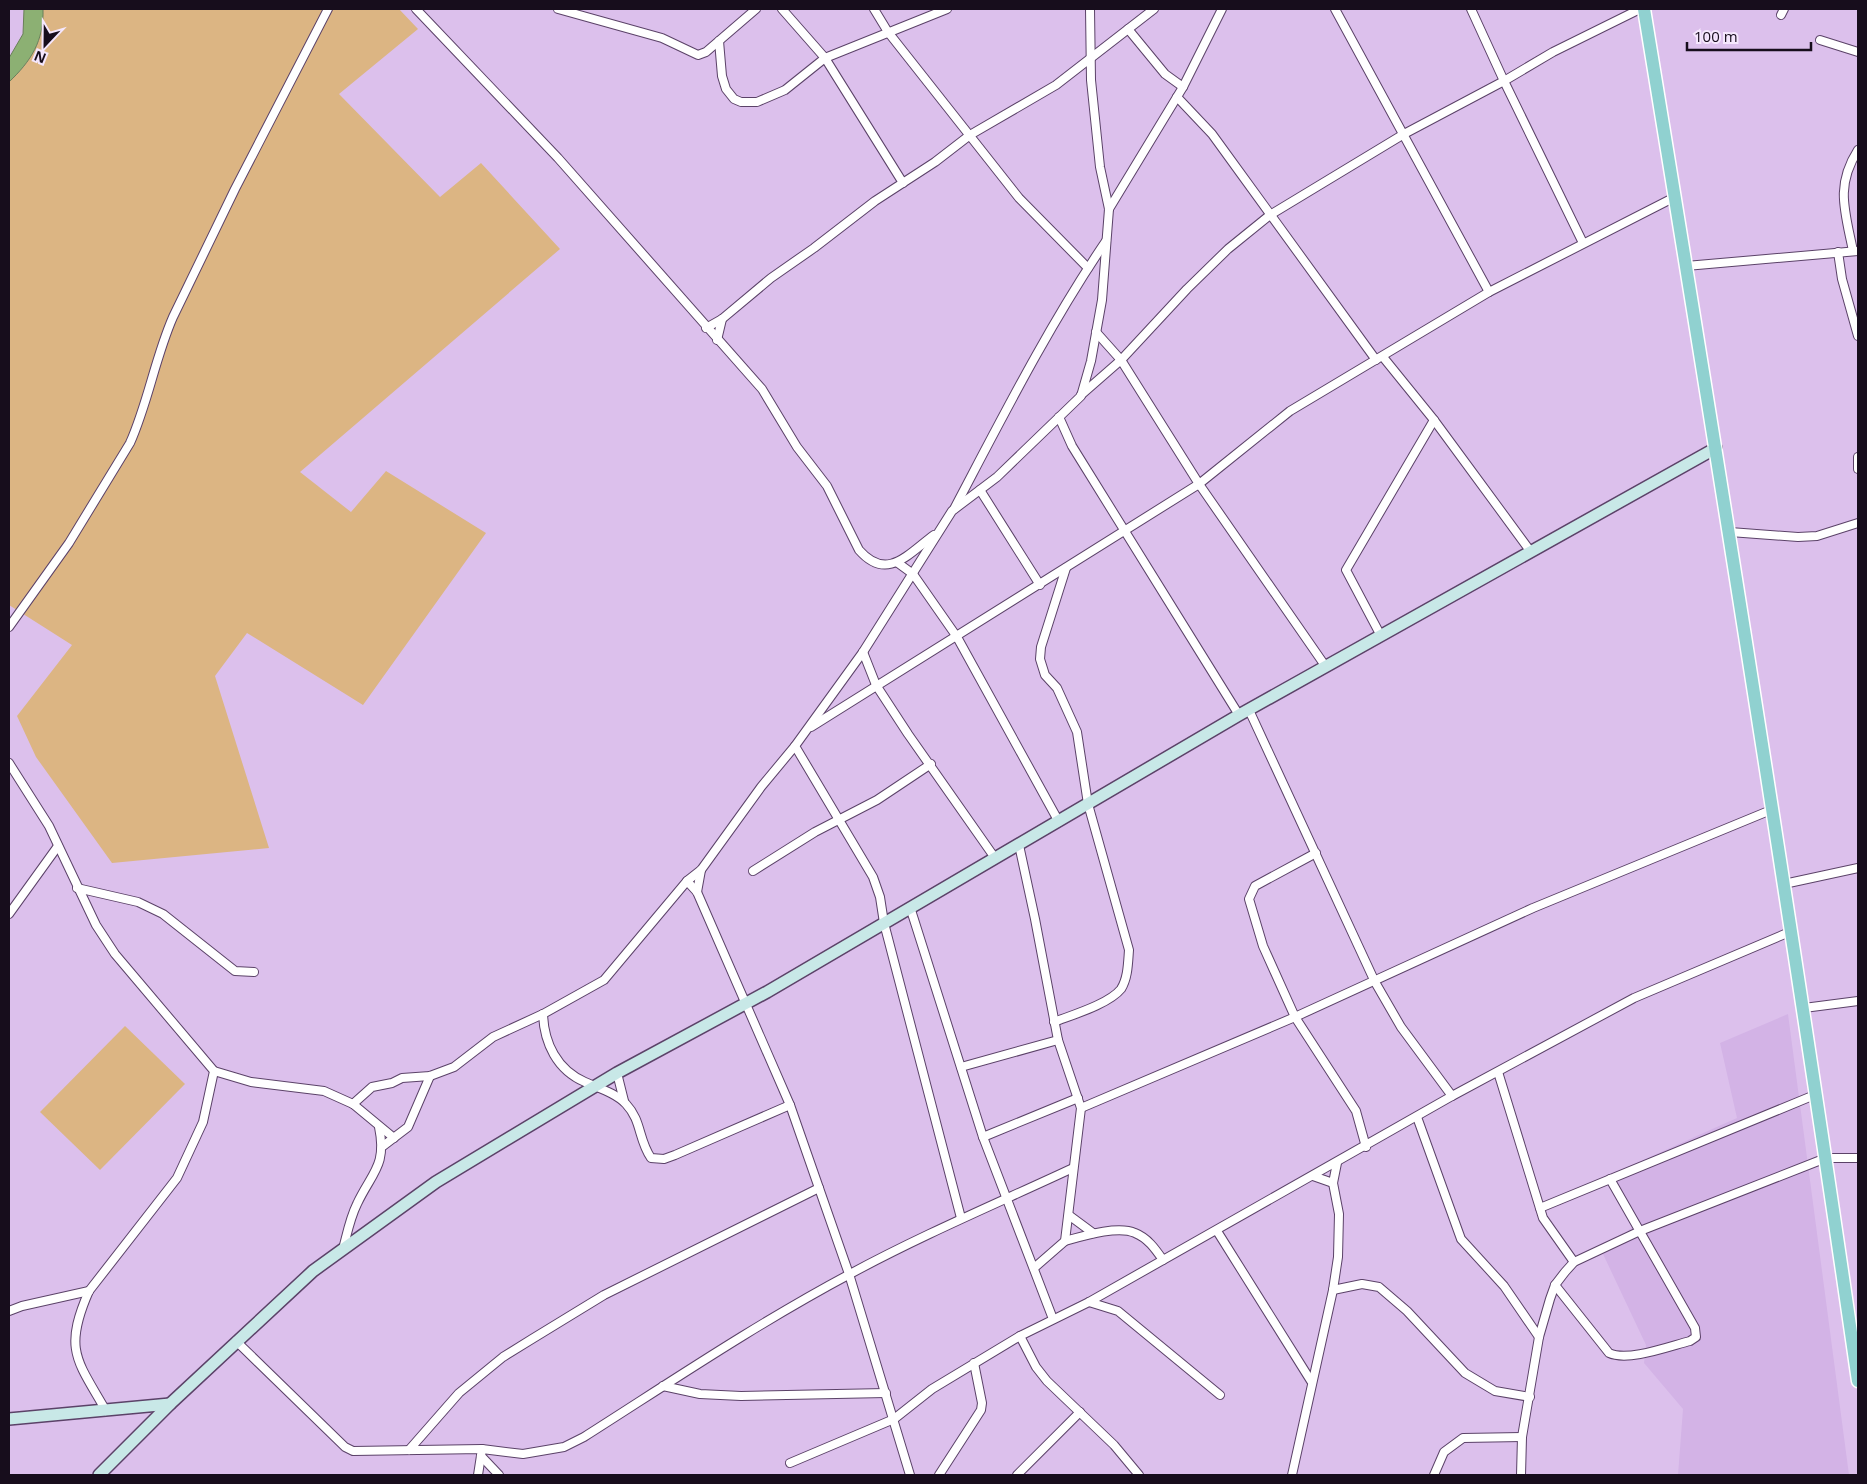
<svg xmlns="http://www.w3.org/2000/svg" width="1867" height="1484" viewBox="0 0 1867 1484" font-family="'Open Sans',sans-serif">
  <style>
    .built { fill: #d3b3e6 }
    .green { fill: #dcb583 }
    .water { fill: #8cb073; stroke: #697f59 }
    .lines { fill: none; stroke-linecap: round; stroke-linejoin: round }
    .street-casing { stroke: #5b4268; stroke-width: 10 }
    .secondary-casing { stroke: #5b4268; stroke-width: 14 }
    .primary-casing { stroke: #fff; stroke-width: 15 }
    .street { stroke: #fff; stroke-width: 8 }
    .secondary { stroke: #c8e8e7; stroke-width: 11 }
    .primary { stroke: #90d1d0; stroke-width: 12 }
  </style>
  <rect width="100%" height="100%" fill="#dcc0ec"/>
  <polygon class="built" points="1788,1014 1849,1475 1678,1475 1683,1409 1644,1363 1646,1345 1603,1254 1633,1226 1605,1177 1737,1118 1720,1043"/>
  <g class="green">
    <path d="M43 9H399L418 29 339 94 440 197 481 163 560 249 300 472 351 512 386 471 486 533 363 705 247 633 215 676 269 848 112 863 36 757 17 716 72 645 9 605V82C31 61 44 41 43 9Z"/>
    <polygon points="125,1026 185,1084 100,1170 40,1112"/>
  </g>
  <path class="water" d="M24 9H43C44 41 31 61 9 82V58L23 34Z"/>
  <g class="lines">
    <g class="street-casing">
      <g id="street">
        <path d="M416 9 558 158 762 389 797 447 827 486 859 550C887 582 908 554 934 535"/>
        <polyline points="558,9 662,38 698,55 706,52 756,9"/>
        <polyline points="782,9 825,58 903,183"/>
        <polyline points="874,9 888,32 1019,198 1088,268"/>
        <polyline points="1335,9 1489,292"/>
        <polyline points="1471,9 1504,81 1583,243"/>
        <polyline points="1781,15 1784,9"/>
        <polyline points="1128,29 1165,74 1183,87"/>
        <polyline points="1820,40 1858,52"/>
        <polyline points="719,41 722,76 726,89 734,99 741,102 757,102 785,90 825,58 947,9"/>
        <polyline points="1177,97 1212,134 1376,360"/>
        <polyline points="1109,209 1183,87 1222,9"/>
        <path d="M1853 251C1845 211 1835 186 1858 150"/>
        <polyline points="1838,252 1842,279 1858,336"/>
        <polyline points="1686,266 1858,251"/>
        <polyline points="706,328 722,319 771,278 814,248 875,201 935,162 970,135 1056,85 1154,9"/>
        <polyline points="1096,332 1121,360 1199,484 1326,667"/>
        <polyline points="717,340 722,319"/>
        <polyline points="1383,357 1434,420 1531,552"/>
        <polyline points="1081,395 1121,360 1187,289 1228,249 1270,215 1404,134 1504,81 1553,52 1640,9"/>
        <polyline points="1059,417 1072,446 1239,715"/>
        <polyline points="1858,457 1858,469"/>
        <polyline points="980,490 1040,585"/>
        <path d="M954 509C1002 418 1049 325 1106 241"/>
        <polyline points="1730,532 1798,537 1817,536 1858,523"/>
        <polyline points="898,563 913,574 957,637 1059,822"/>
        <path d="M9 627 69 543 130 443C148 403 155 358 173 317L235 189 328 9"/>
        <polyline points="1381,636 1346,570 1434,420"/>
        <polyline points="863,652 876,685 908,734 995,858"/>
        <polyline points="1249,710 1375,982 1401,1027 1452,1096"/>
        <polyline points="811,727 1199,484 1290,411 1489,292 1675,197"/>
        <path d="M9 763 49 826 96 925 115 954 214 1071 203 1122 177 1178 89 1291C63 1350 77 1360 106 1411"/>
        <polyline points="1019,845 1035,919 1058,1040 1081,1108 1065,1241 1034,1268"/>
        <polyline points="1316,853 1255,886 1249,899 1263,946 1295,1017 1356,1111 1366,1147"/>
        <polyline points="753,871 815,832 877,800 931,764"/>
        <polyline points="687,881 697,892 790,1105 849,1274 910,1475"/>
        <polyline points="1784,884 1858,868"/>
        <polyline points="77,888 138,902 163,914 235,971 254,972"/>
        <polyline points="697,892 701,870"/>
        <polyline points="910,907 983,1137 1053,1319"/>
        <polyline points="9,914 58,846"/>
        <polyline points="1804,1008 1858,1001"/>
        <path d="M543 1014C544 1043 557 1070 585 1082 598 1088 616 1093 626 1104 642 1121 638 1139 651 1158L664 1159 675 1155 790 1105"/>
        <path d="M1054 1022C1072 1015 1109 1004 1121 989 1128 978 1128 963 1129 950L1088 804 1077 732 1057 688 1045 675 1040 659 1041 647 1066 568"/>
        <polyline points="961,1067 1058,1040"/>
        <polyline points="214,1071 251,1082 324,1091 353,1104 394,1138"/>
        <polyline points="1498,1072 1543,1218 1574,1262"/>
        <polyline points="617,1073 624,1101"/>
        <polyline points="353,1104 372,1087 392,1083 402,1078 430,1076 454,1067 493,1037 543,1014 604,980 687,881 701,870 761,787 795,746"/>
        <polyline points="1081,1108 1295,1017 1533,908 1771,810"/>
        <polyline points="1417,1117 1461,1239 1504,1286 1539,1337"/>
        <polyline points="983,1137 1078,1098"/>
        <polyline points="383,1146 408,1127 430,1076"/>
        <polyline points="1313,1176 1333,1183"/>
        <polyline points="1540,1208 1817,1094"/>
        <polyline points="1070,1216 1093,1233"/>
        <polyline points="961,1218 884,923 880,897 873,877 795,746 863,652 952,511 997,477 1081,396 1091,361 1102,300 1109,209 1100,167 1091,80 1090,9"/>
        <polyline points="1217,1231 1311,1381"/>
        <path d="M1065 1241C1083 1236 1118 1225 1135 1233 1148 1238 1156 1250 1163 1260"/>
        <path d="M343 1249C347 1234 350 1218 357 1204 372 1172 387 1166 379 1127"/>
        <path d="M1555 1285 1609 1353C1628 1362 1670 1346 1690 1341L1696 1337 1695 1328 1610 1179"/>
        <polyline points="1333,1290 1362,1284 1379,1287 1407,1311 1465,1373 1495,1391 1530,1397"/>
        <polyline points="1089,1302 1118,1311 1220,1395"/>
        <polyline points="9,1311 22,1306 89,1291"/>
        <polyline points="1020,1336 1036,1367 1047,1381 1114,1445 1139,1475"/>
        <path d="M236 1341 345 1447 353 1451 482 1449 523 1454 564 1447 584 1437C672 1381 758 1323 850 1274 922 1235 998 1203 1073 1168"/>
        <polyline points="663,1386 700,1394 741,1396 886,1393"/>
        <polyline points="409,1450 459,1393 503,1357 532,1339 604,1295 819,1188"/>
        <polyline points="481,1456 499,1475"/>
        <polyline points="790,1463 894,1419 932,1389 1020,1336 1089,1302 1452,1096 1634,998 1792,931"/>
        <polyline points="478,1475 482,1449"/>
        <polyline points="939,1475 981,1410 982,1403 974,1363"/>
        <polyline points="1017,1475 1080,1412"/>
        <polyline points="1292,1475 1333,1290 1338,1257 1339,1214 1333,1183 1337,1163"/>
        <polyline points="1434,1475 1444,1452 1463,1438 1522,1437"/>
        <polyline points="1521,1475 1522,1437 1539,1337 1550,1299 1555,1285 1565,1272 1574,1262 1640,1231 1826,1158 1858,1158"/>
      </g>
    </g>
    <g class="secondary-casing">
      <g id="secondary">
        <polyline points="9,1419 170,1404"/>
        <polyline points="99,1475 170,1404 313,1271 436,1182 617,1073 767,992 1239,715 1716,448"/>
      </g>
    </g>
    <g class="primary-casing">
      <path id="primary" d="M1644 9C1719 466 1792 923 1858 1381"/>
    </g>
    <use href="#street" class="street"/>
    <use href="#secondary" class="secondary"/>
    <use href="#primary" class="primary"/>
  </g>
  <rect width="1867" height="1484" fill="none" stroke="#170d1c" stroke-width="20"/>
  <g transform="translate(45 45) rotate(202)" stroke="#f5e7fd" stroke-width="4" paint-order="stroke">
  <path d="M0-4L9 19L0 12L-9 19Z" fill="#170d1c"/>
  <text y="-8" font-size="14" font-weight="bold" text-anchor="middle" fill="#170d1c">N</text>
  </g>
  <path d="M1687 42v8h124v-8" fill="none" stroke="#170d1c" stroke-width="2.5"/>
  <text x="1694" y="42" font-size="15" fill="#170d1c" stroke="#f5e7fd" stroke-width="4" paint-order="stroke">100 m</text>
</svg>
